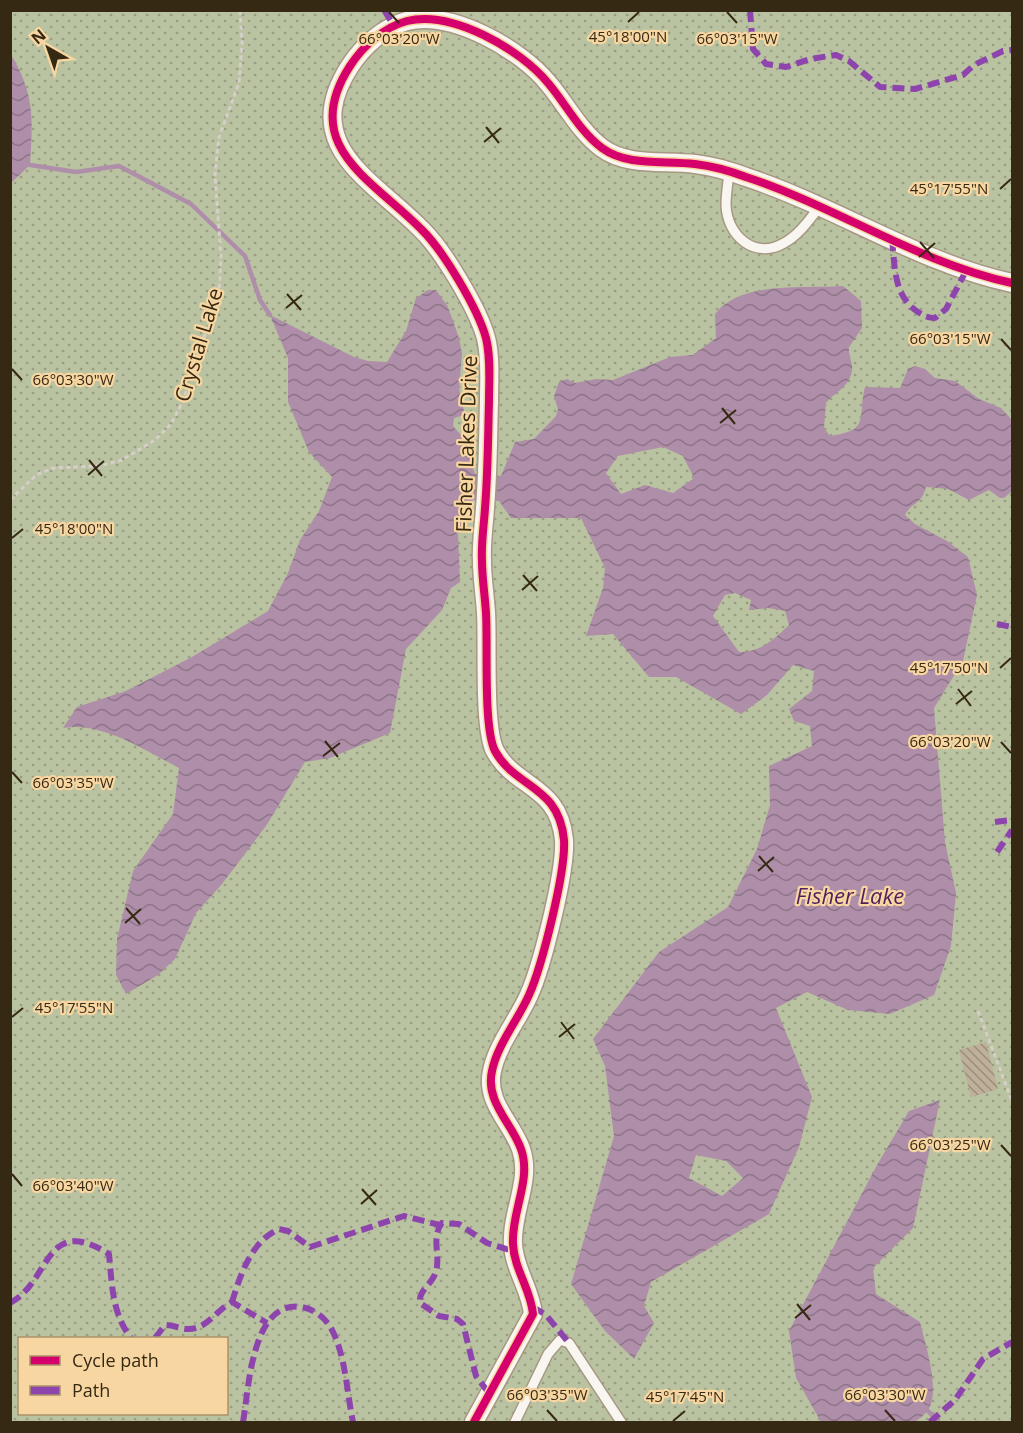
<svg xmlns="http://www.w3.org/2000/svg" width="1023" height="1433" viewBox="0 0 1023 1433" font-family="'Open Sans',sans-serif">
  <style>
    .park { fill: url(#park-dots); fill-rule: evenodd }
    .water { fill: url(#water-waves); fill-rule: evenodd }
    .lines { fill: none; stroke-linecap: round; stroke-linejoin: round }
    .stream { stroke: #ae8ea8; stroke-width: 4.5 }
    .building { fill: url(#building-back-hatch) }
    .lane-casing { stroke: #a69881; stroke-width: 12 }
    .street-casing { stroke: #a69881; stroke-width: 21 }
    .path { stroke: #d5cfc7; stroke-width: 3; stroke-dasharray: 4.5 3; stroke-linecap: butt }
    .lane { stroke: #f9f6f2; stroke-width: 9 }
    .street { stroke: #f9f6f2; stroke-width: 18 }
    .quiet { stroke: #8e44ad; stroke-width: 6; stroke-dasharray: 12 6; stroke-linecap: butt }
    .cycleway-casing { stroke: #f8d6a1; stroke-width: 11 }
    .cycleway { stroke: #d6006c; stroke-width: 8 }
    .ticks { fill: none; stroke: #362914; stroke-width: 2 }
    .labels { text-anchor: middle; stroke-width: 4.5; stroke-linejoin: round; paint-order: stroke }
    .street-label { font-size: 21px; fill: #362914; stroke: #f8d6a1 }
    .water-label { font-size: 22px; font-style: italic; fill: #501f5d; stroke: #f8d6a1 }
    .ticks-label { font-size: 15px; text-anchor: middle; fill: #362914; stroke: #f8d6a1; stroke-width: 4.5; stroke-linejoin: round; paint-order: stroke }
  </style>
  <defs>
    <pattern id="park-dots" width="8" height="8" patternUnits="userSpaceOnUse" patternTransform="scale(1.5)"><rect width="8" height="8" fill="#bac3a1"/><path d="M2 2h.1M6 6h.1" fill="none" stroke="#989e82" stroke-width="1.8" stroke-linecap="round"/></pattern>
    <pattern id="water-waves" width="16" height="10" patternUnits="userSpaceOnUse" patternTransform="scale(1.5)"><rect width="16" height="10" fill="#ae8ea8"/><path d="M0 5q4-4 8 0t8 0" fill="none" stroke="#8e7488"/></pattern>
    <pattern id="building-back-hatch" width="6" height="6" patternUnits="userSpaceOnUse" patternTransform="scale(1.5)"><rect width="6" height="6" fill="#beb099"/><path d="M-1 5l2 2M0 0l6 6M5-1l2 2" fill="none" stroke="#9b8f7c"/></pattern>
  </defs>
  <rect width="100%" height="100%" fill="#d7c5a9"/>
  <path class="park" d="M10 11H1012V1422H11ZM20 1338H226V1414H20Z"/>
  <g class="water">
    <path d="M10 53C35 94 33 119 30 165L11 183Z"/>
    <path d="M843 286 861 301 862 328 849 347C848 355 853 363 852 370 850 387 835 392 826 403L824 428 830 436C871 430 857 419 865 387L900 388 908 369 915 366 925 369 935 378 955 381 979 399 1001 408 1012 420V491L1004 498H1000L989 490 969 500 948 489 926 487C921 506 911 502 905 515L915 524 947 541 968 557 977 595 963 661 934 708 945 842 956 893 951 946 934 995 890 1014 848 1010 807 992 776 1008 812 1097 799 1147 769 1214 651 1282 644 1306 654 1323 634 1359 605 1331 571 1284 614 1136 605 1066 593 1039 659 952 728 907 757 849 770 805 769 766 812 746 810 726 794 721 789 709 812 691 814 671 793 665 767 695 741 714 676 677H649L613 634 586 636 603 588 605 568 581 518H511L499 501 473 500 458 534 460 582 451 588 442 610 406 649 390 733 330 758 305 762 266 826 222 884 196 913 175 959 158 975 126 994 116 975 117 939 133 871 173 814 179 768C146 751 102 721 63 728L77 707 126 691 192 657 268 611 288 573 300 540 319 511 332 477 309 452 288 402V358L270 315 354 357 368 361 387 362 406 331 416 298 428 290H436L448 307 459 338 462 354 459 388 464 411 461 416 454 418 453 426 462 436 475 474 501 476 515 442 534 439 556 416 558 409 554 396 559 382 567 379 575 383 596 379 613 380 670 357 693 355 716 338 715 314C741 280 804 289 843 286ZM663 447 683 456 694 478 673 493 645 485 621 494 606 473 618 456ZM735 593 751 600 749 610 768 608 785 611 789 625C773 640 761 652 739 652L713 616 725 595ZM696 1155 726 1161 743 1178 722 1196 689 1178Z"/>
    <path d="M940 1100 913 1228 873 1268 876 1294 920 1322C925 1343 941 1391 928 1410 925 1415 919 1419 915 1422H821L796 1378 789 1331 877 1165 909 1111Z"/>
  </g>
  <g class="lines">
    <g class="stream">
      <polyline points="30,165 76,172 119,166 191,204 245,256 260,300 270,315"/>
      <polyline points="928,1411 938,1422"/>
    </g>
  </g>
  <polygon class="building" points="986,1042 998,1089 971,1097 959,1050"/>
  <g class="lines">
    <g class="lane-casing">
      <g id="lane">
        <path d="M729 172C728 183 726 194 726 205 727 236 755 260 784 243 799 235 810 219 820 206"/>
        <polyline points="515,1422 548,1354 560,1340 569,1343 621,1422"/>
      </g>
    </g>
    <g class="street-casing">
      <path id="street" d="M474 1422 533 1314C531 1290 514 1269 513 1244 511 1212 532 1180 521 1149 512 1123 485 1102 492 1071 497 1045 518 1020 529 995 542 966 566 871 564 840 559 785 516 789 495 751 483 727 488 644 486 613 485 596 482 578 482 561 481 543 484 525 485 508 488 472 488 437 489 401 489 380 491 358 486 338 478 309 443 250 421 229 373 180 298 146 350 66 363 46 384 27 407 21 452 10 520 49 548 83 566 104 580 132 602 148 628 167 664 160 695 164 712 166 730 171 746 177 837 207 919 263 1012 283"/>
    </g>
    <g class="path">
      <polyline points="10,500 36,475 53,468 100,466 122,460 155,440 171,424 183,401 219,292 221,257 215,174 219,137 239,83 242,44 240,10"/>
      <polyline points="978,1011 1012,1101"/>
    </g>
    <use href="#lane" class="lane"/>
    <use href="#street" class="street"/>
    <g class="quiet">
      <polyline points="384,10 394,26"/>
      <polyline points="750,10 753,49 766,64 786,67 810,59 836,55 849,61 880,87 915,89 963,75 974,65 1003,51 1012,50"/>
      <path d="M892 239C895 266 893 296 918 312 924 316 928 318 935 318L946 309 967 269"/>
      <polyline points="997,624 1012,627"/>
      <polyline points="995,822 1012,820"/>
      <polyline points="997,852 1012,830"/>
      <path d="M232 1302C240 1276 251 1241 279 1229L288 1231 310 1247 404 1216 440 1225"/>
      <path d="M10 1303C51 1282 44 1213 109 1254 112 1284 112 1314 131 1338"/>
      <polyline points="533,1307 546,1315 569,1343"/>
      <path d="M155 1338 165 1325C173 1325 181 1329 188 1329 208 1329 216 1310 232 1302L267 1323"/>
      <path d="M488 1392 476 1376 463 1324 457 1319 439 1316 420 1303C418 1291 431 1285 435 1274 442 1258 430 1238 442 1223L459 1224 487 1243 513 1251"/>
      <path d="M243 1422C249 1390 251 1299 302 1307 316 1310 327 1319 333 1332 346 1359 347 1394 353 1422"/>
      <polyline points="930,1422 955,1400 983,1359 1012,1342"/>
    </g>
    <g class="cycleway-casing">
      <path id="cycleway" d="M474 1422 533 1314C531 1290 514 1269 513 1244 511 1212 532 1180 521 1149 512 1123 485 1102 492 1071 497 1045 518 1020 529 995 542 966 566 871 564 840 559 785 516 789 495 751 483 727 488 644 486 613 485 596 482 578 482 561 481 543 484 525 485 508 488 472 488 437 489 401 489 380 491 358 486 338 478 309 443 250 421 229 373 180 298 146 350 66 363 46 384 27 407 21 452 10 520 49 548 83 566 104 580 132 602 148 628 167 664 160 695 164 712 166 730 171 746 177 837 207 919 263 1012 283"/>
    </g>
    <use href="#cycleway" class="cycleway"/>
  </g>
  <path class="ticks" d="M389 12 399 23M727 12 737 23M628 22 639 12M486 127 499 143M484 142 501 128M1000 189 1011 179M920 242 934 258M919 257 935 243M287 294 301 310M286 308 302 295M1001 339 1011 350M12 369 22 380M722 408 735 424M720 423 736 410M89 460 102 476M88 475 104 461M12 538 23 529M523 575 537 591M522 590 538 576M1000 668 1011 658M958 689 971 706M956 704 972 691M325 741 338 757M1001 742 1011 753M323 756 340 743M12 772 22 783M759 856 773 872M758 871 774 857M126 908 140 924M125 923 141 909M12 1017 23 1008M561 1022 574 1039M559 1037 575 1024M1001 1145 1011 1156M12 1174 22 1186M362 1189 376 1205M361 1204 377 1190M797 1304 810 1320M795 1318 811 1305M547 1410 557 1421M885 1410 895 1421M673 1421 685 1411"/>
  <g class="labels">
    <g class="street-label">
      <text transform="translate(199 345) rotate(-73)" y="7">Crystal Lake</text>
      <text transform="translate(467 444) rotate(-88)" y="7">Fisher Lakes Drive</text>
    </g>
    <g class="water-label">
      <text x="850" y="904">Fisher Lake</text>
    </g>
  </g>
  <g class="ticks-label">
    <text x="628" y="42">45°18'00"N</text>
    <text x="399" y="44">66°03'20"W</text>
    <text x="737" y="44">66°03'15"W</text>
    <text x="949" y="194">45°17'55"N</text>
    <text x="950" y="344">66°03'15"W</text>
    <text x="73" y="385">66°03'30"W</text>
    <text x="74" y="534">45°18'00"N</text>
    <text x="949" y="673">45°17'50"N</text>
    <text x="950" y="747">66°03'20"W</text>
    <text x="73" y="788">66°03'35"W</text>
    <text x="74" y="1013">45°17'55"N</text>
    <text x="950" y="1150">66°03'25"W</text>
    <text x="73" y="1191">66°03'40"W</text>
    <text x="547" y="1400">66°03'35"W</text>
    <text x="885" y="1400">66°03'30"W</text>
    <text x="685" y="1402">45°17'45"N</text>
  </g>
  <rect width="1023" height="1433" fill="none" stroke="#362914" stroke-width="24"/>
  <rect x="18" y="1337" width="210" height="78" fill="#f8d6a1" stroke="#aa9169" stroke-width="1.5"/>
  <rect x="30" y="1356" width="30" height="9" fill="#d6006c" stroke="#aa9169" stroke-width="1.5"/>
  <text x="72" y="1367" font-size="18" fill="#362914">Cycle path</text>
  <rect x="30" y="1386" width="30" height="9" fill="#8e44ad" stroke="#aa9169" stroke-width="1.5"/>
  <text x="72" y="1397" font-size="18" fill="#362914">Path</text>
  <g transform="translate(48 48) rotate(320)" stroke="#f8d6a1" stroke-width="4.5" paint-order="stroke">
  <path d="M0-4.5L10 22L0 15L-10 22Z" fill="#362914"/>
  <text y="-9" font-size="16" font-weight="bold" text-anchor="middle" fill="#362914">N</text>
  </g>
</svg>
